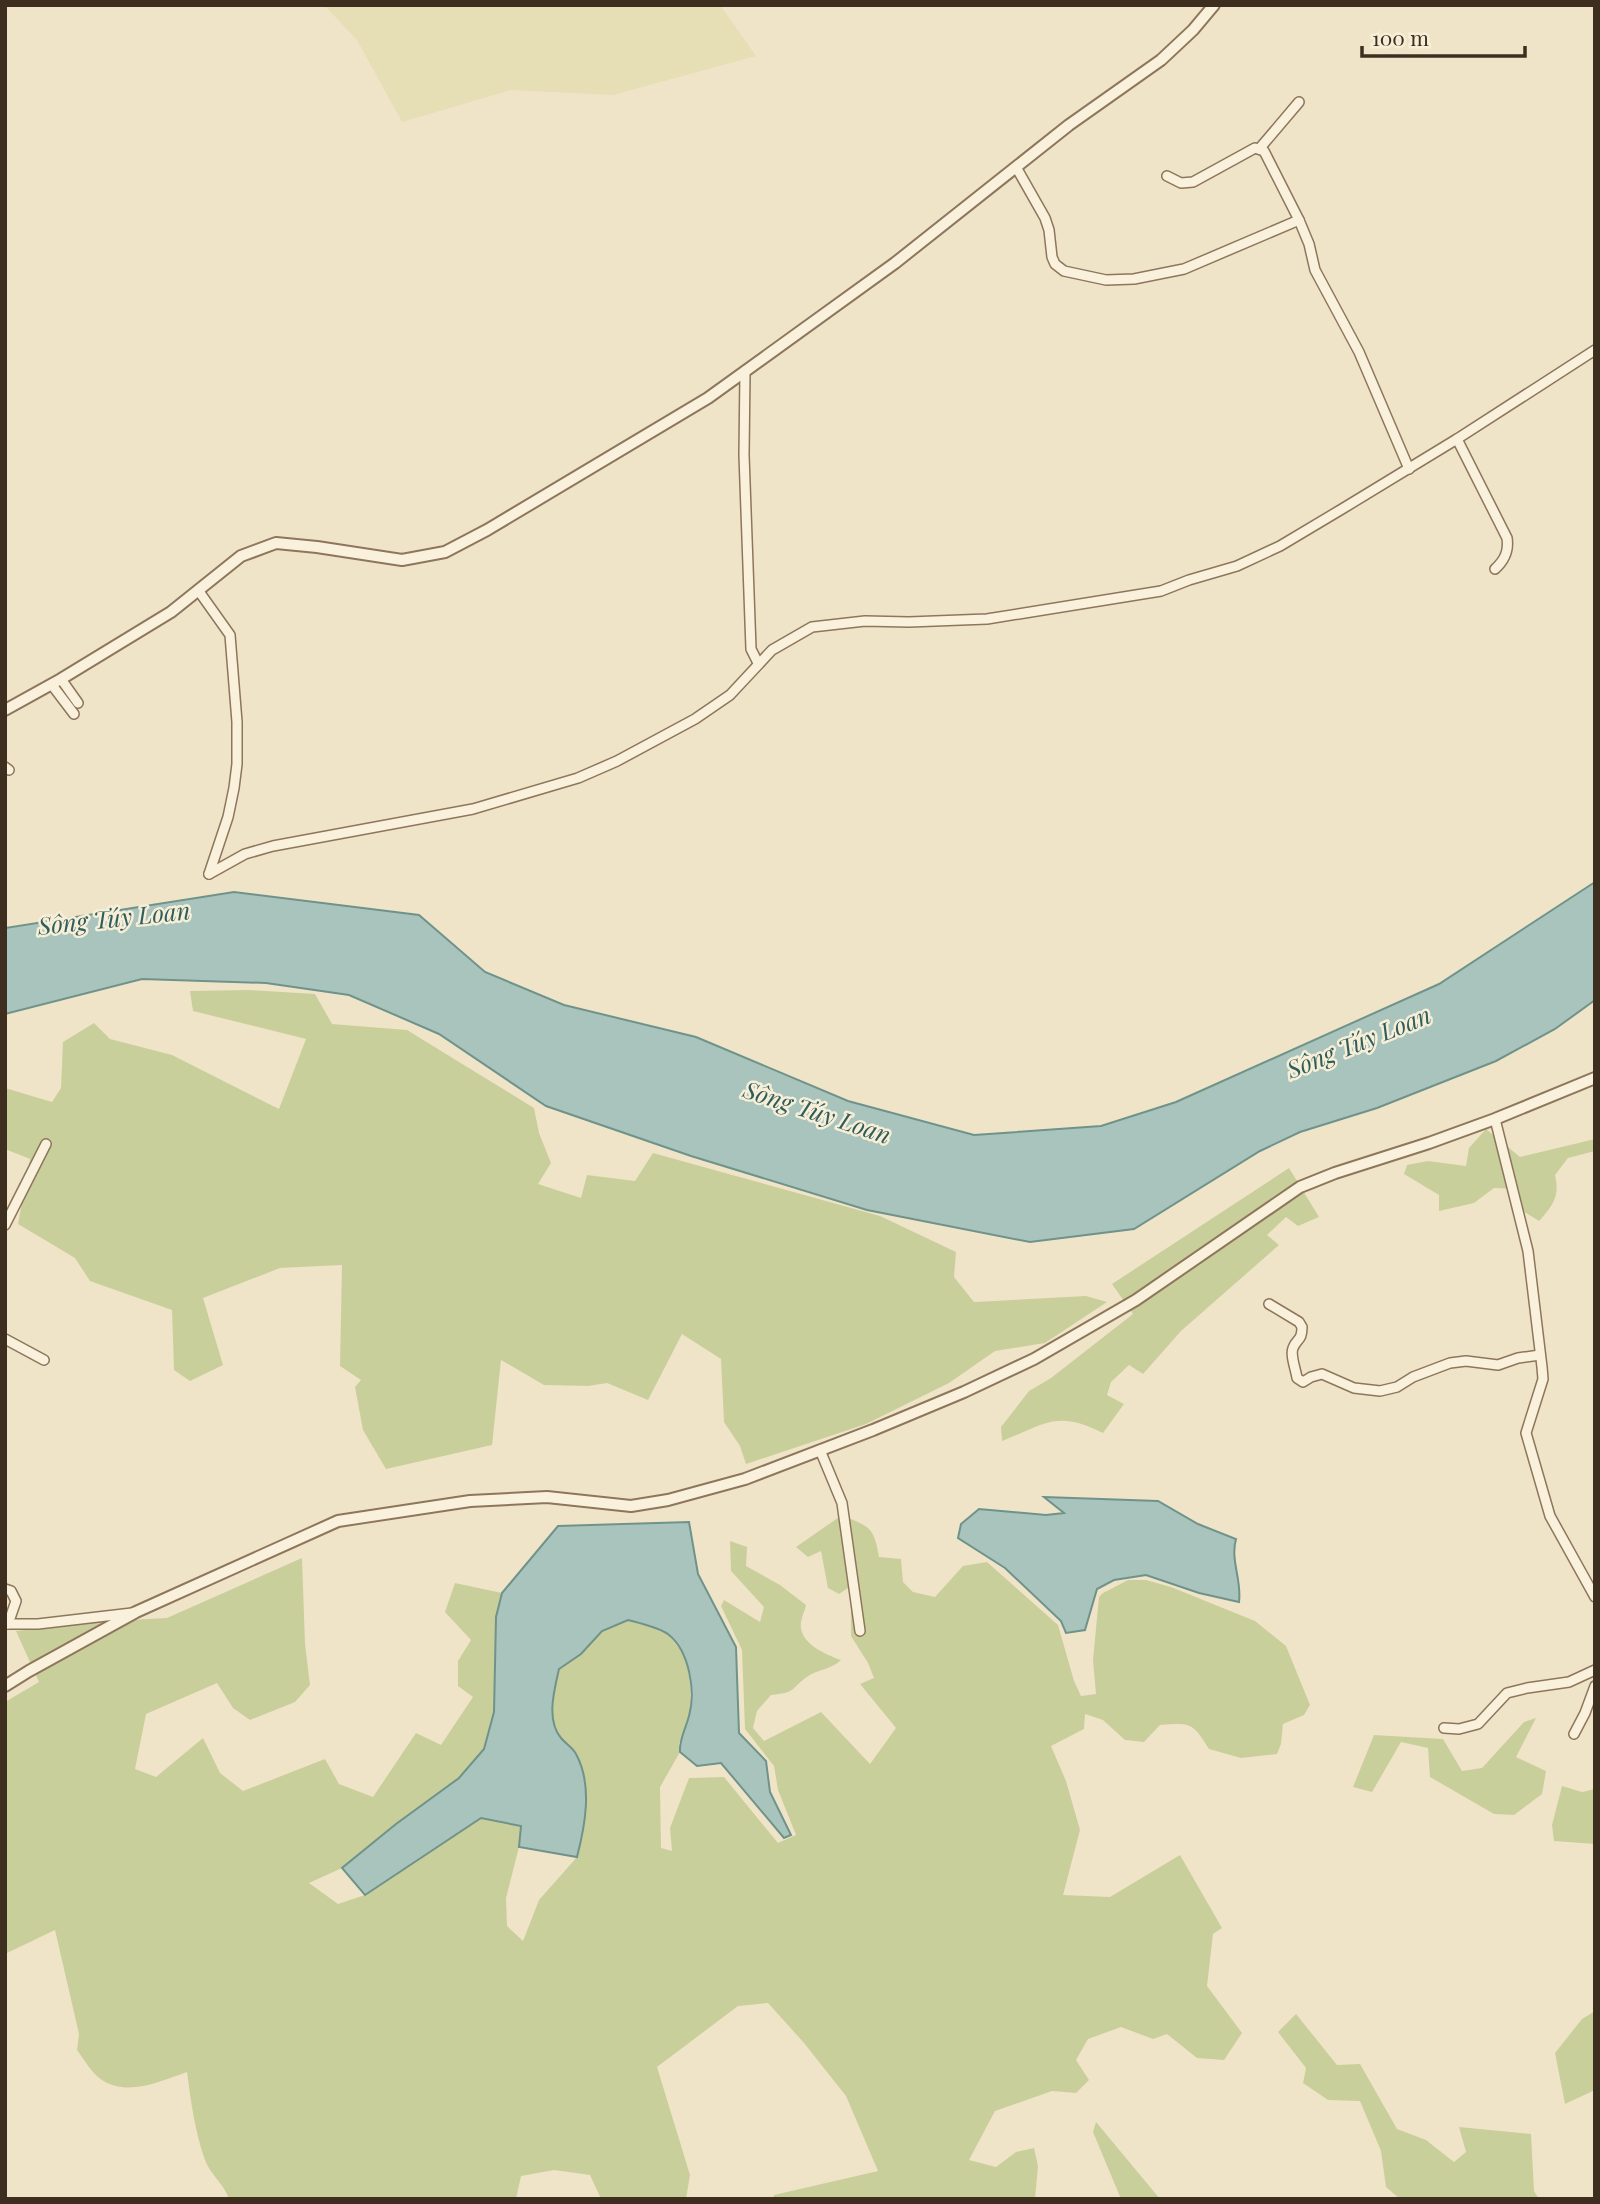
<svg xmlns="http://www.w3.org/2000/svg" width="1600" height="2204" viewBox="0 0 1600 2204" font-family="'Playfair Display',serif">
  <style>
    .farmland { fill: #e6deb5 }
    .green { fill: #c9cf9b }
    .water { fill: #a9c4bc; stroke: #6f938a; stroke-width: 2 }
    .lines { fill: none; stroke-linecap: round; stroke-linejoin: round }
    .minor-casing { stroke: #8d765c; stroke-width: 12 }
    .tertiary-casing { stroke: #8d765c; stroke-width: 14 }
    .minor { stroke: #faf1dc; stroke-width: 9 }
    .tertiary { stroke: #faf1dc; stroke-width: 10 }
    .labels { text-anchor: middle; stroke-width: 5; stroke-linejoin: round; paint-order: stroke }
    .water-label { font-size: 24px; font-style: italic; fill: #2f5d5a; stroke: #f7eed8 }
  </style>
  <rect width="100%" height="100%" fill="#f0e4c8"/>
  <polygon class="farmland" points="324,5 720,5 756,56 613,95 511,90 402,122 357,40"/>
  <g class="green">
    <polygon points="249,990 315,994 332,1024 407,1030 534,1108 539,1133 551,1163 538,1184 581,1198 587,1175 635,1181 653,1153 880,1216 956,1252 954,1277 974,1302 1086,1296 1107,1302 1045,1343 995,1351 949,1383 866,1424 746,1464 740,1446 724,1422 721,1359 682,1334 648,1400 607,1383 588,1386 544,1385 501,1360 492,1445 386,1469 363,1430 355,1387 361,1380 340,1366 342,1265 280,1268 203,1298 223,1365 190,1381 174,1370 172,1310 90,1281 75,1258 18,1224 30,1159 5,1149 5,1088 52,1102 61,1088 63,1042 94,1023 110,1039 172,1055 279,1109 306,1039 193,1011 190,991"/>
    <path d="M1486 1129 1520 1157 1595 1139V1151L1568 1158 1555 1175C1560 1197 1553 1205 1539 1221L1523 1211 1517 1189 1494 1188 1474 1203 1439 1211V1195L1404 1174 1407 1165 1428 1161 1466 1166 1469 1148Z"/>
    <path d="M1289 1168 1319 1217 1298 1226 1286 1217 1267 1235 1279 1245 1181 1331 1143 1374 1129 1365 1111 1382 1107 1395 1124 1404 1103 1433C1057 1410 1047 1423 1002 1441L1001 1427 1029 1391 1051 1378 1133 1314 1112 1284Z"/>
    <path d="M842 1515C869 1527 874 1526 879 1557L901 1559 903 1582 913 1592 935 1597 963 1566 987 1562 1058 1625 1074 1681 1081 1696 1096 1694 1093 1660 1099 1597 1103 1593 1128 1580H1146L1171 1587 1255 1621 1286 1646 1310 1705 1304 1715 1283 1724 1281 1744 1277 1754 1241 1758 1209 1749C1192 1722 1191 1723 1160 1725L1144 1742 1125 1740 1103 1720 1085 1714 1084 1729 1051 1746 1066 1781 1080 1830 1063 1895 1110 1897 1180 1855 1222 1928 1213 1934 1207 1986 1242 2033 1224 2060 1197 2058 1167 2034 1153 2039 1121 2027 1088 2039 1076 2060 1089 2080 1076 2093 1052 2091 995 2111 969 2160 996 2167 1016 2152 1034 2148 1038 2166 1035 2199H773L774 2195 878 2171 846 2096 804 2043 768 2003 738 2006 657 2067 690 2175 686 2199H601L590 2175 554 2170 521 2176 516 2199H229C224 2184 210 2174 205 2160 195 2132 191 2102 187 2072 161 2081 128 2097 102 2080 92 2074 84 2059 77 2050L79 2034 55 1930 5 1954V1702L39 1682 16 1631 107 1621 167 1618 302 1558 305 1644 310 1685 295 1702 250 1720 233 1708 217 1683 146 1714 135 1769 156 1777 203 1738 220 1773 243 1791 325 1759 339 1784 373 1797 416 1733 441 1745 473 1697 458 1686V1661L471 1640 445 1612 455 1583 502 1593 496 1617 494 1712 484 1749 459 1778 396 1824 342 1868 309 1883 338 1904 365 1895 481 1818 522 1826 519 1847 506 1898 507 1926 523 1941 539 1900 577 1857 583 1831 585 1782 576 1753 560 1737 552 1723 554 1691 559 1669 581 1654 602 1631 628 1619 668 1634 686 1657 690 1684V1712L679 1744 680 1752 660 1787 661 1848 672 1851 670 1828 689 1778 724 1777 778 1843 796 1835 778 1790 774 1766 745 1729 742 1650 721 1606 724 1600 760 1622 764 1607 731 1571 730 1541 747 1547 746 1566 780 1585 806 1605C805 1610 802 1616 801 1622 798 1643 825 1654 841 1660 832 1669 820 1669 810 1675 789 1688 800 1692 771 1695L757 1711 753 1728 764 1741 821 1712 870 1764 896 1728 860 1684 874 1678 868 1663 851 1636V1586L839 1594 828 1588 821 1551 808 1557 796 1547Z"/>
    <polygon points="1536,1718 1516,1757 1546,1771 1542,1794 1514,1815 1494,1814 1430,1777 1428,1748 1401,1742 1372,1792 1353,1787 1374,1735 1443,1739 1462,1771 1482,1768 1524,1722"/>
    <polygon points="1562,1786 1582,1792 1595,1789 1595,1844 1554,1841 1552,1825"/>
    <polygon points="1595,2011 1595,2090 1565,2104 1555,2053 1582,2019"/>
    <polygon points="1296,2014 1337,2065 1360,2064 1397,2129 1426,2140 1454,2162 1466,2152 1459,2127 1531,2134 1534,2191 1539,2199 1400,2199 1386,2187 1381,2151 1360,2101 1328,2100 1303,2083 1306,2068 1278,2032"/>
    <polygon points="1096,2122 1160,2199 1121,2199 1093,2132"/>
  </g>
  <g class="water">
    <polygon points="1595,882 1595,1000 1555,1029 1496,1061 1377,1108 1300,1132 1260,1151 1134,1229 1030,1242 867,1210 691,1156 546,1106 439,1034 349,995 266,983 142,979 5,1014 5,928 234,892 419,915 485,972 564,1005 696,1037 848,1101 974,1135 1101,1126 1176,1102 1439,984"/>
    <path d="M1044 1497 1158 1501 1198 1524 1236 1539C1230 1560 1242 1580 1239 1602L1199 1593 1146 1575 1114 1580 1097 1589 1085 1630 1066 1633 1061 1621 1005 1568 958 1538 961 1524 979 1509 1046 1515 1064 1513Z"/>
    <path d="M689 1522 698 1574 736 1647 739 1733 766 1761 770 1792 791 1835 784 1838 721 1763 697 1766 680 1752C679 1739 686 1728 689 1716 696 1691 689 1651 669 1635 661 1628 639 1623 628 1620L602 1631 581 1654 559 1669C554 1691 546 1720 561 1738 566 1744 573 1748 576 1754 593 1785 585 1826 577 1857L519 1847 521 1826 481 1818 365 1895 342 1868 396 1824 459 1778 484 1749 494 1712 496 1617 502 1593 558 1526Z"/>
  </g>
  <g class="lines">
    <g class="minor-casing">
      <g id="minor">
        <polyline points="1260,148 1299,102"/>
        <polyline points="1016,167 1045,218 1049,230 1052,257 1055,264 1064,271 1106,280 1134,279 1184,269 1299,220"/>
        <polyline points="1167,176 1181,183 1193,182 1255,148 1264,151 1299,220 1309,244 1315,270 1359,352 1409,469"/>
        <polyline points="745,371 744,455 751,649 758,663"/>
        <path d="M1457 439 1507 538C1509 551 1505 560 1495 569"/>
        <polyline points="198,590 230,635 237,722 237,764 234,788 228,817 209,874"/>
        <polyline points="61,679 78,703"/>
        <polyline points="52,685 74,714"/>
        <polyline points="5,767 9,770"/>
        <polyline points="209,874 245,854 273,846 473,809 578,778 617,761 695,719 730,695 772,650 812,627 865,621 909,622 987,619 1161,591 1189,580 1237,566 1280,546 1342,509 1457,439 1595,350"/>
        <polyline points="1495,1119 1528,1251 1542,1367 1543,1379 1526,1433 1550,1516 1595,1597"/>
        <polyline points="5,1225 46,1144"/>
        <path d="M1269 1304 1299 1322 1302 1327C1302 1341 1297 1338 1293 1348 1290 1355 1296 1370 1297 1378L1303 1382 1311 1377 1322 1374 1354 1388 1380 1391 1397 1387 1413 1377 1450 1363 1466 1361 1498 1365 1518 1358 1540 1355"/>
        <polyline points="5,1339 44,1360"/>
        <polyline points="820,1450 842,1503 860,1631"/>
        <polyline points="5,1589 11,1591 16,1601 8,1624"/>
        <polyline points="5,1624 38,1624 132,1613"/>
        <polyline points="1444,1728 1459,1729 1478,1724 1507,1693 1527,1688 1569,1682 1595,1670"/>
        <polyline points="1574,1734 1585,1713 1595,1686"/>
      </g>
    </g>
    <g class="tertiary-casing">
      <g id="tertiary">
        <polyline points="5,710 61,679 171,612 241,556 276,543 317,547 402,560 445,552 487,530 708,398 895,263 1069,125 1161,60 1193,30 1214,5"/>
        <polyline points="5,1686 29,1671 136,1612 338,1521 470,1501 547,1497 631,1506 668,1500 745,1479 873,1430 964,1392 1034,1359 1136,1300 1300,1187 1335,1173 1429,1143 1495,1119 1595,1078"/>
      </g>
    </g>
    <use href="#minor" class="minor"/>
    <use href="#tertiary" class="tertiary"/>
  </g>
  <g class="labels">
    <g class="water-label">
      <text transform="translate(114 919) rotate(-6)" y="8">Sông Túy Loan</text>
      <text transform="translate(1359 1043) rotate(-22)" y="8">Sông Túy Loan</text>
      <text transform="translate(817 1113) rotate(18)" y="8">Sông Túy Loan</text>
    </g>
  </g>
  <rect width="1600" height="2204" fill="none" stroke="#3d2e20" stroke-width="14"/>
  <path d="M1362 46v10h163v-10" fill="none" stroke="#3d2e20" stroke-width="3.5"/>
  <text x="1372" y="46" font-size="21" fill="#3d2e20" stroke="#f7eed8" stroke-width="5" paint-order="stroke">100 m</text>
</svg>
